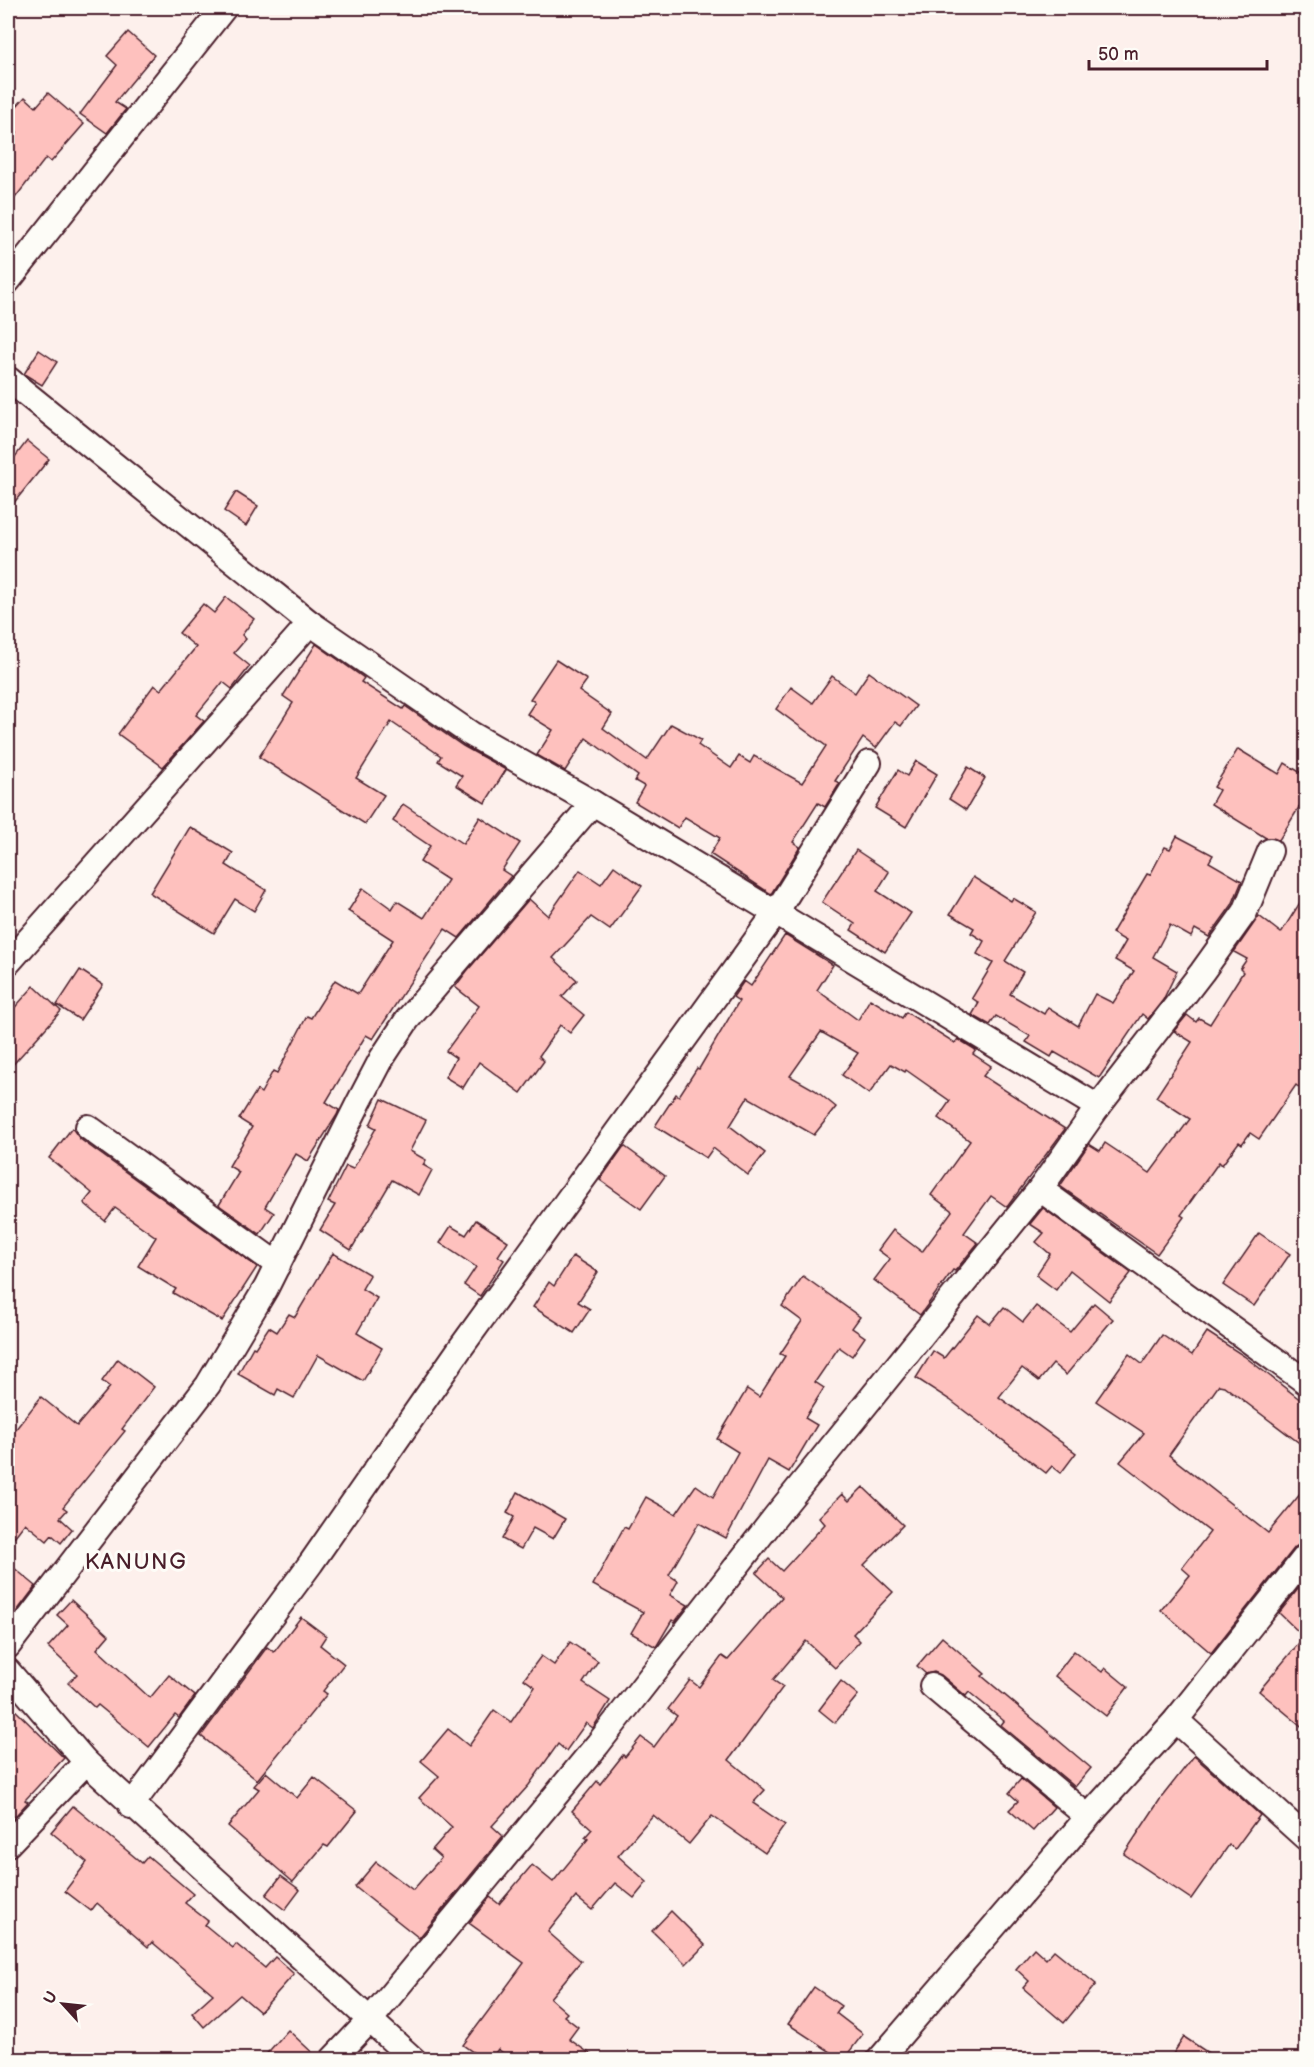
<svg xmlns="http://www.w3.org/2000/svg" width="1314" height="2067" viewBox="0 0 1314 2067" font-family="'Balsamiq Sans',sans-serif">
  <style>
    .building { fill: #fec1be; stroke: #4a1f2b; stroke-width: 1.5 }
    .lines { fill: none; stroke-linecap: round; stroke-linejoin: round }
    .minor-casing { stroke: #4a1f2b; stroke-width: 28 }
    .minor { stroke: #fdfcf7; stroke-width: 24 }
    .labels { text-anchor: middle; stroke-width: 6; stroke-linejoin: round; paint-order: stroke }
    .quarter-label { font-size: 22px; letter-spacing: 1.5px; fill: #4a1f2b; stroke: #fdfcf7 }
  </style>
  <rect width="100%" height="100%" fill="#fdf0ec"/>
  <filter id="ink" filterUnits="userSpaceOnUse"><feTurbulence type="fractalNoise" baseFrequency=".0167" numOctaves="2"/><feDisplacementMap in="SourceGraphic" scale="12" xChannelSelector="R" yChannelSelector="G"/><feConvolveMatrix kernelMatrix="1 2 1 2 8 2 1 2 1" color-interpolation-filters="sRGB"/></filter>
  <g filter="url(#ink)">
    <g class="building">
      <polygon points="128,32 154,55 115,102 126,109 107,133 80,114 117,65 107,56"/>
      <polygon points="48,93 84,124 51,162 46,158 8,207 8,144 17,132 8,124 8,116 25,97 36,107"/>
      <polygon points="39,350 57,362 42,385 24,374"/>
      <polygon points="27,441 49,459 8,510 8,466"/>
      <polygon points="236,492 258,506 246,526 224,511"/>
      <polygon points="226,597 254,619 242,635 246,639 234,653 250,666 232,689 223,682 196,715 204,721 163,767 118,734 154,685 161,690 196,647 179,633 203,604 214,613"/>
      <polygon points="316,644 364,678 361,682 403,709 405,706 463,746 506,770 485,803 456,785 462,776 438,761 441,756 391,722 356,778 384,795 365,824 259,757 293,703 283,696"/>
      <polygon points="556,660 587,680 579,691 612,714 603,728 647,760 671,724 701,740 698,745 731,768 739,756 750,763 754,756 802,783 826,746 776,709 791,687 813,703 832,676 855,693 869,672 916,706 901,726 895,722 876,748 863,738 835,781 840,783 825,807 818,803 793,842 800,847 771,894 710,854 720,838 685,817 678,828 635,802 644,786 635,781 638,776 586,738 565,771 537,755 553,730 527,714 535,702 530,699"/>
      <polygon points="1238,749 1279,774 1285,763 1306,776 1306,796 1279,840 1266,838 1211,804 1219,790 1214,787"/>
      <polygon points="916,761 937,774 906,827 875,808 898,770 907,776"/>
      <polygon points="968,767 985,778 966,810 949,799"/>
      <polygon points="403,804 463,844 480,817 520,843 502,870 511,876 459,938 445,929 373,1039 366,1035 326,1102 339,1110 337,1115 308,1161 296,1154 265,1207 274,1213 260,1234 219,1205 239,1172 229,1166 252,1127 239,1119 257,1090 261,1093 273,1071 277,1073 307,1016 311,1018 335,980 358,994 393,940 348,911 363,888 392,909 397,901 424,918 448,880 420,862 430,846 393,821"/>
      <polygon points="190,827 233,853 226,865 266,890 254,911 235,899 214,933 150,893"/>
      <polygon points="1177,836 1213,855 1209,862 1242,881 1232,905 1209,937 1195,929 1191,937 1170,925 1153,957 1177,971 1163,1000 1148,1019 1142,1014 1099,1078 1054,1052 1051,1057 1026,1042 1030,1036 996,1016 990,1025 972,1015 979,1003 972,998 993,963 977,954 984,941 971,933 974,928 950,914 973,877 1011,901 1013,898 1036,912 1005,961 1023,972 1010,994 1044,1014 1048,1007 1078,1026 1095,994 1113,1003 1134,971 1115,960 1126,941 1112,933 1147,874 1150,875 1165,847 1170,849"/>
      <polygon points="856,850 889,872 877,891 911,913 885,952 851,930 855,924 822,902"/>
      <polygon points="614,866 642,886 610,930 591,917 553,958 577,980 562,997 584,1015 570,1033 560,1025 539,1056 544,1061 521,1093 479,1062 463,1088 445,1077 456,1058 446,1051 479,1006 455,987 467,971 529,899 548,916 580,870 601,884"/>
      <polygon points="1306,893 1306,1093 1296,1085 1259,1139 1250,1133 1242,1144 1239,1142 1222,1165 1219,1162 1181,1215 1184,1217 1157,1254 1060,1186 1089,1144 1100,1151 1105,1143 1150,1173 1190,1119 1156,1097 1192,1042 1174,1031 1187,1015 1196,1022 1199,1018 1210,1024 1243,972 1240,969 1247,959 1234,952 1259,916 1281,933"/>
      <polygon points="785,935 833,965 817,990 858,1020 870,999 902,1018 906,1012 955,1043 958,1039 976,1050 973,1054 991,1066 983,1076 1065,1129 1007,1207 991,1196 964,1233 978,1243 955,1271 953,1270 920,1315 874,1280 890,1259 878,1250 893,1230 922,1252 952,1211 931,1195 970,1141 938,1118 950,1101 906,1070 905,1072 891,1064 869,1094 842,1075 858,1053 821,1032 790,1076 815,1090 836,1107 814,1135 748,1097 730,1126 765,1153 748,1175 713,1148 706,1158 655,1126 676,1094 679,1096 697,1068 699,1069 739,1001 733,997 744,981 751,986"/>
      <polygon points="80,970 103,985 80,1020 57,1005"/>
      <polygon points="34,986 61,1011 8,1070 8,1015"/>
      <polygon points="382,1099 426,1120 410,1151 426,1160 423,1165 432,1170 419,1195 392,1180 351,1250 320,1230 335,1205 328,1202 346,1166 353,1169 376,1128 370,1125"/>
      <polygon points="72,1128 80,1139 257,1267 222,1321 173,1293 176,1289 138,1266 156,1237 115,1208 105,1221 84,1203 92,1193 49,1158"/>
      <polygon points="624,1146 665,1176 641,1209 600,1180"/>
      <polygon points="1043,1208 1131,1273 1109,1301 1070,1270 1056,1290 1036,1275 1050,1254 1036,1242 1044,1233 1030,1224"/>
      <polygon points="476,1220 508,1241 498,1256 504,1260 480,1296 464,1285 476,1267 440,1243 451,1226 466,1235"/>
      <polygon points="1259,1233 1290,1254 1254,1306 1223,1285"/>
      <polygon points="333,1253 370,1275 362,1289 377,1298 357,1333 382,1348 363,1381 318,1355 294,1398 278,1389 275,1395 238,1374 253,1347 255,1348 269,1327 277,1332 289,1314 295,1317"/>
      <polygon points="573,1256 598,1272 578,1302 590,1309 574,1333 533,1307 549,1282 554,1286"/>
      <polygon points="803,1276 860,1317 852,1328 865,1337 852,1356 839,1347 815,1382 824,1388 805,1418 817,1425 789,1472 768,1460 726,1538 699,1523 669,1575 678,1581 670,1595 688,1605 675,1622 672,1620 656,1647 631,1633 643,1612 593,1585 624,1527 628,1529 646,1497 676,1514 696,1485 713,1497 738,1452 717,1439 747,1389 759,1397 785,1356 780,1354 802,1321 782,1306"/>
      <polygon points="1094,1303 1113,1319 1066,1375 1053,1364 1039,1381 1022,1368 999,1397 1076,1453 1061,1473 1052,1466 1046,1473 950,1400 916,1378 933,1351 944,1358 978,1315 990,1324 1004,1307 1023,1322 1036,1306 1070,1332"/>
      <polygon points="1207,1332 1244,1356 1306,1404 1306,1448 1224,1386 1219,1385 1169,1455 1268,1533 1306,1487 1306,1542 1295,1547 1211,1653 1161,1610 1190,1575 1182,1568 1210,1532 1120,1462 1144,1433 1096,1401 1129,1354 1142,1364 1162,1335 1192,1355"/>
      <polygon points="118,1359 154,1387 122,1429 125,1431 63,1507 67,1510 60,1518 72,1529 61,1543 52,1535 47,1541 25,1523 8,1545 8,1439 41,1397 77,1426 110,1387 102,1381"/>
      <polygon points="863,1487 903,1525 864,1565 893,1592 853,1634 860,1641 835,1668 806,1641 773,1680 783,1687 729,1760 765,1790 753,1803 785,1825 765,1853 712,1816 689,1844 653,1815 618,1856 647,1882 634,1898 615,1883 592,1910 576,1897 548,1932 581,1961 550,1998 567,2013 564,2016 578,2027 569,2039 599,2060 512,2060 498,2049 490,2060 484,2060 463,2045 524,1963 469,1923 490,1897 499,1904 532,1865 553,1882 588,1839 585,1837 592,1829 572,1811 597,1781 600,1784 623,1755 625,1757 641,1737 654,1747 677,1716 668,1709 690,1680 699,1687 722,1656 728,1660 782,1597 756,1573 769,1559 782,1571 825,1524 819,1517 842,1494 849,1501"/>
      <polygon points="518,1492 565,1519 553,1539 533,1528 521,1549 502,1539 514,1517 507,1513"/>
      <polygon points="8,1563 36,1586 8,1623"/>
      <polygon points="1302,1584 1306,1588 1306,1730 1259,1691 1304,1637 1279,1613"/>
      <polygon points="71,1600 109,1635 97,1649 150,1698 169,1675 195,1696 179,1718 175,1715 149,1747 98,1705 95,1708 68,1683 77,1674 48,1647 68,1625 57,1615"/>
      <polygon points="301,1617 326,1636 320,1645 344,1664 323,1691 327,1694 257,1780 201,1736 267,1647 274,1652"/>
      <polygon points="942,1637 985,1674 982,1676 1091,1768 1075,1787 1001,1725 1004,1721 969,1692 966,1696 941,1675 934,1672 926,1674 917,1666"/>
      <polygon points="570,1642 598,1661 583,1683 610,1701 593,1728 586,1723 566,1751 558,1744 529,1785 492,1826 503,1836 419,1938 355,1887 376,1862 413,1890 441,1858 432,1850 452,1827 419,1798 439,1776 421,1761 448,1729 469,1746 494,1710 511,1722 535,1687 524,1679 541,1656 554,1665"/>
      <polygon points="1074,1651 1102,1672 1105,1668 1128,1687 1106,1716 1055,1676"/>
      <polygon points="841,1681 858,1695 835,1723 819,1710"/>
      <polygon points="8,1703 64,1758 25,1800 28,1802 8,1824"/>
      <polygon points="1194,1756 1260,1815 1235,1849 1229,1845 1191,1899 1124,1854 1161,1798"/>
      <polygon points="266,1772 297,1798 314,1777 357,1811 328,1847 324,1845 293,1882 228,1826 259,1789 254,1786"/>
      <polygon points="1021,1779 1054,1807 1033,1831 1009,1810 1018,1801 1009,1793"/>
      <polygon points="73,1806 142,1863 148,1856 193,1894 185,1903 208,1921 205,1925 233,1948 236,1944 265,1968 275,1957 294,1974 260,2012 240,1995 204,2027 192,2013 213,1994 152,1942 148,1947 97,1903 91,1911 65,1891 87,1862 51,1832"/>
      <polygon points="281,1876 300,1890 285,1910 266,1895"/>
      <polygon points="671,1911 705,1945 686,1964 652,1931"/>
      <polygon points="1034,1948 1046,1959 1054,1950 1096,1984 1064,2023 1023,1988 1029,1981 1016,1969"/>
      <polygon points="814,1987 841,2006 836,2013 863,2034 843,2060 788,2024"/>
      <polygon points="288,2030 318,2058 318,2060 261,2060"/>
      <polygon points="1184,2037 1219,2060 1169,2060"/>
    </g>
    <g class="lines">
      <g class="minor-casing">
        <g id="minor">
          <polyline points="8,281 224,8"/>
          <polyline points="8,379 310,623 471,734 593,803 1098,1107"/>
          <polyline points="8,963 310,623"/>
          <polyline points="88,1127 278,1265"/>
          <polyline points="1040,1189 1306,1382"/>
          <polyline points="8,1646 208,1385 266,1288 359,1102 382,1058 407,1020 593,803"/>
          <polyline points="8,1671 86,1762 414,2060"/>
          <polyline points="932,1686 1088,1817"/>
          <polyline points="1176,1720 1306,1838"/>
          <polyline points="131,1806 311,1563 459,1350 775,914 869,763"/>
          <polyline points="8,1844 86,1762"/>
          <polyline points="332,2060 370,2020 598,1744 775,1517 1040,1189 1098,1107 1202,972 1245,912 1270,851"/>
          <polyline points="879,2060 1088,1817 1176,1720 1306,1556"/>
        </g>
      </g>
      <use href="#minor" class="minor"/>
    </g>
  </g>
  <g class="labels">
    <g class="quarter-label">
      <text x="136" y="1569">KANUNG</text>
    </g>
  </g>
  <rect width="1314" height="2067" fill="none" stroke="#fdfcf7" stroke-width="30"/>
  <rect x="15" y="15" width="1284" height="2037" fill="none" stroke="#4a1f2b" stroke-width="2" filter="url(#ink)"/>
  <g transform="translate(63 2004) rotate(297)" stroke="#fdfcf7" stroke-width="4.5" paint-order="stroke">
  <path d="M0-4.5L10 22L0 15L-10 22Z" fill="#4a1f2b"/>
  <text y="-9" font-size="16" font-weight="bold" text-anchor="middle" fill="#4a1f2b">U</text>
  </g>
  <path d="M1089 60v9h178v-9" fill="none" stroke="#4a1f2b" stroke-width="3"/>
  <text x="1098" y="60" font-size="18" fill="#4a1f2b" stroke="#fdfcf7" stroke-width="4.5" paint-order="stroke">50 m</text>
</svg>
